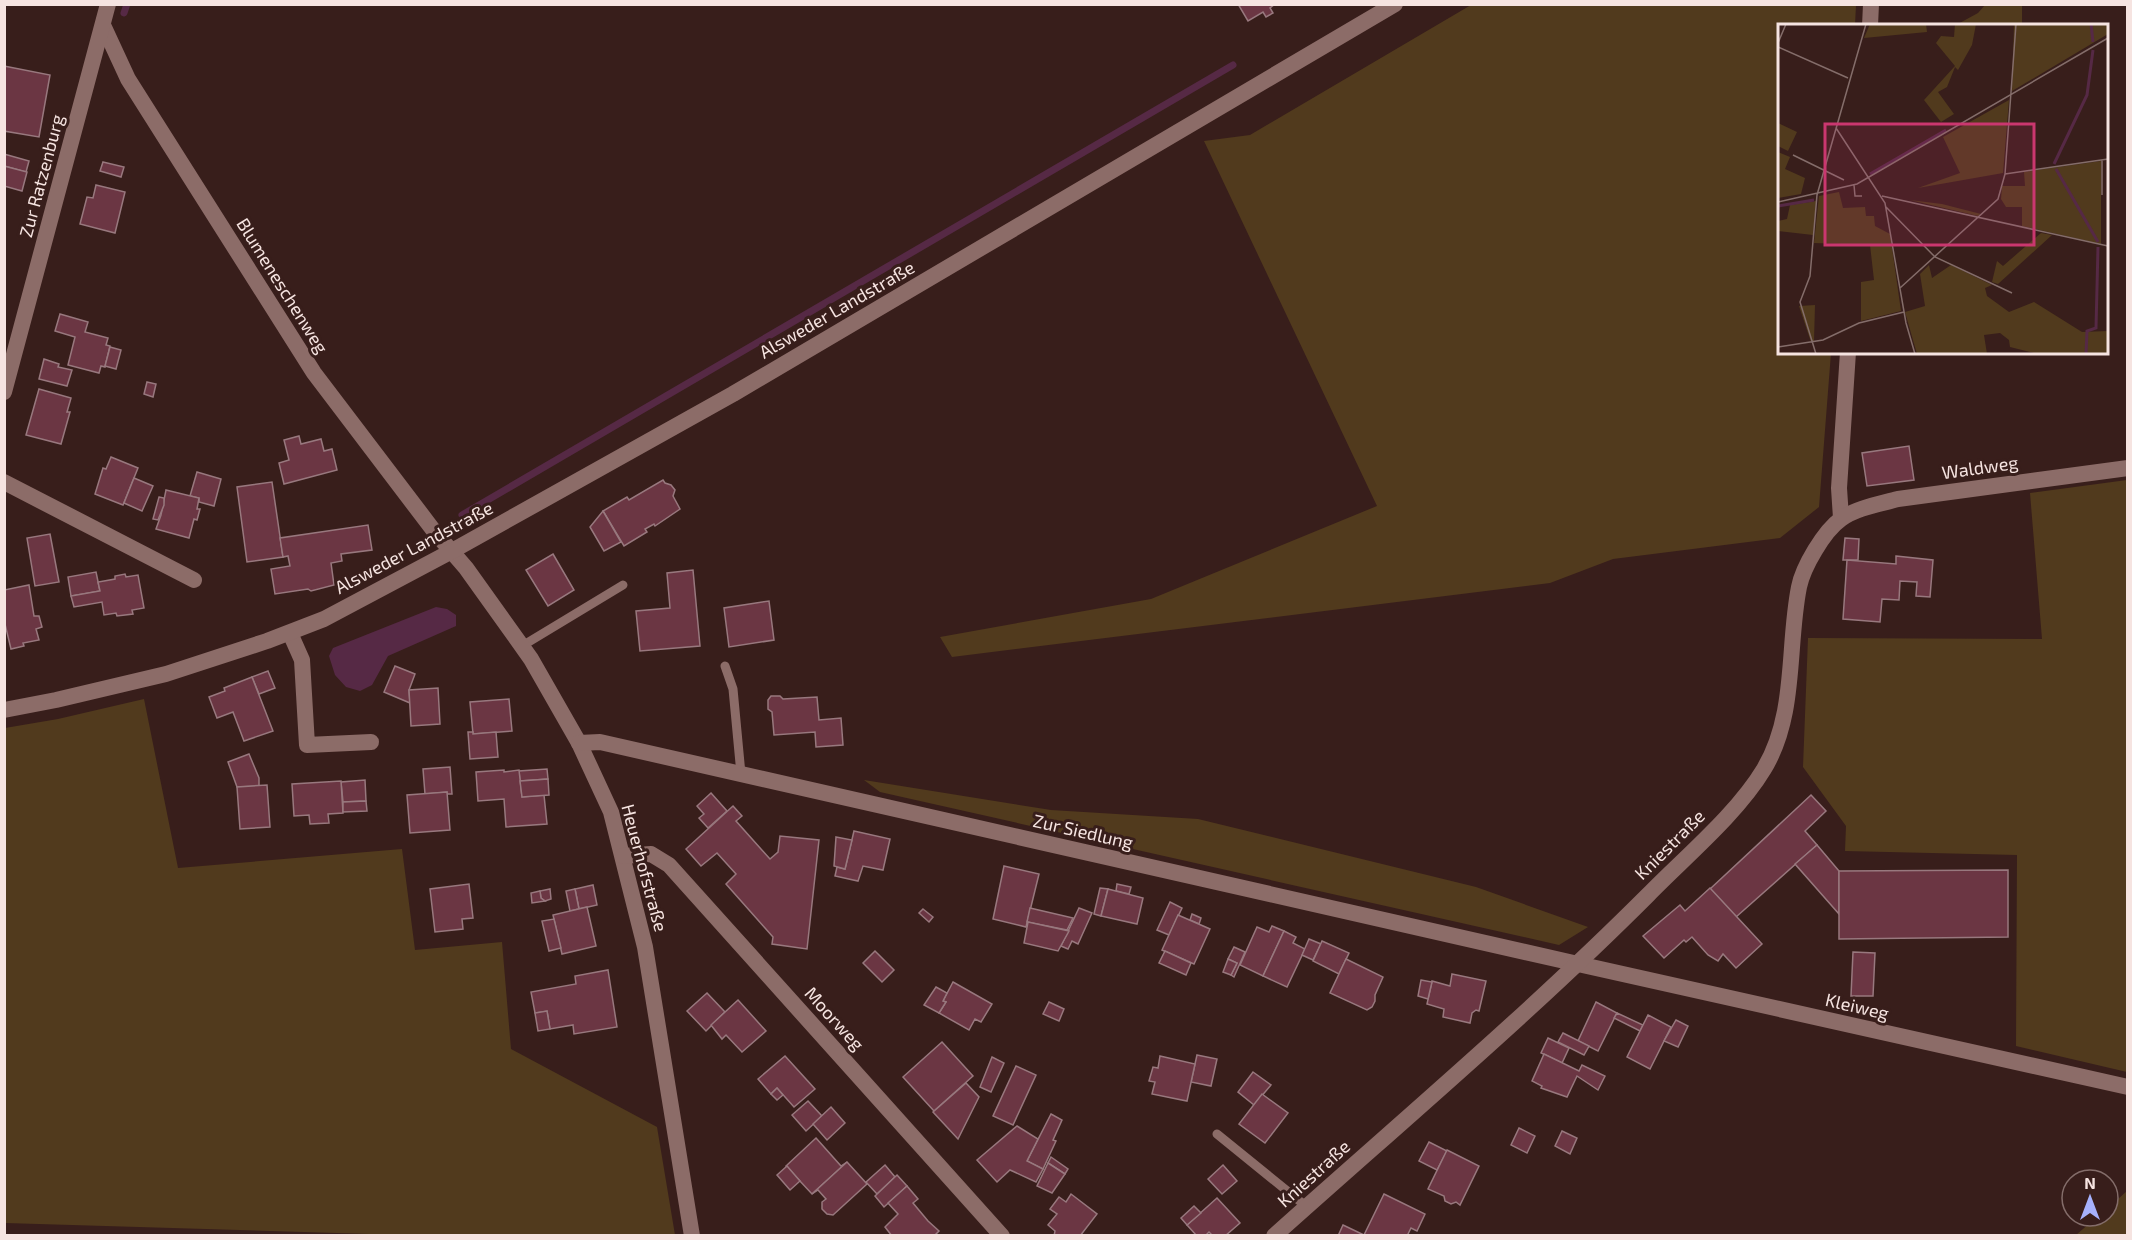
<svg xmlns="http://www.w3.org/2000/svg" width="2132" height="1240" viewBox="0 0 2132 1240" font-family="'Exo 2',sans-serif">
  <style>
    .green { fill: #513a1d }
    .water { fill: #562945 }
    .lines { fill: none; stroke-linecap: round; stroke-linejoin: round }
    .stream { stroke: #562945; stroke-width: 7 }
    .building { fill: #6b3643; stroke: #98787e; stroke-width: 1.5 }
    .service { stroke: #8c6c68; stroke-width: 9 }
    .minor { stroke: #8c6c68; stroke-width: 16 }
    .tertiary { stroke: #8c6c68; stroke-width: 16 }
    .labels { text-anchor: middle; stroke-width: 6; stroke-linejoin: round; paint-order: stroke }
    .street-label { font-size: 18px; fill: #f6e4e1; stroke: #381e1b }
    .inset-river { fill: none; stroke: #562945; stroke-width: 3 }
    .inset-road { fill: none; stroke: #846d6a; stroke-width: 1.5 }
    .view { fill: #ca376f; fill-opacity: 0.15; stroke: #ca376f; stroke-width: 3 }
    .inset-edge { fill: none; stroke: #f6e4e1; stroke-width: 3 }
  </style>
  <rect width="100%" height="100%" fill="#381e1b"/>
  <g class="green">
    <polygon points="1471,5 1856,5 1855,25 1780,26 1780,352 1831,353 1819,507 1780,538 1613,559 1550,583 952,657 940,637 1151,599 1377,506 1204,141 1250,135"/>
    <polygon points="1985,5 2022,5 2022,25 1956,25 1978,13"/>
    <polygon points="2127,480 2128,480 2127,1072 2016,1046 2017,855 1845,851 1846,826 1803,767 1808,638 2042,639 2030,493"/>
    <polygon points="144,699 178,868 402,849 415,950 502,942 511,1049 657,1127 675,1235 402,1235 5,1223 5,728 58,719"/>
    <polygon points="864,780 1051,810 1198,819 1476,887 1588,927 1559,945 880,792"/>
    <polygon points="2127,1191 2127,1235 2076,1235 2098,1216 2108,1216 2108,1208"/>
  </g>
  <polygon class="water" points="436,607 447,609 456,615 456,626 388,656 372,685 360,691 346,687 335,675 329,656 333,648"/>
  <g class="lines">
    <g class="stream">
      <polyline points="124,13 127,4"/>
      <polyline points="462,515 1233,65"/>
    </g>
  </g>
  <g class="building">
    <polygon points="1238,4 1275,4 1270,8 1273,13 1266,17 1263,12 1248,21"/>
    <polygon points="4,66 50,75 39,137 4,131"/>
    <polygon points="4,154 29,161 26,172 4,166"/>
    <polygon points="103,162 124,167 121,177 100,171"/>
    <polygon points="4,166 27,172 22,191 4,186"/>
    <polygon points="96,185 125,192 115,233 80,224 87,197 93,198"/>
    <polygon points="60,314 88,322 85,332 108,338 106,345 110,346 105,367 101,366 99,373 68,365 75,337 55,331"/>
    <polygon points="110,347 121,350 116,369 105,366"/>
    <polygon points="44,359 59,364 58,367 72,370 67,386 39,379"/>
    <polygon points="147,382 156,384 153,397 144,394"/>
    <polygon points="39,389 71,398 67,412 70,412 61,444 26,435"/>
    <polygon points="299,436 301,444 321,439 324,451 332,449 337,470 284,484 279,463 289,460 284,440"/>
    <polygon points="1909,446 1914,480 1867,486 1862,453"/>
    <polygon points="111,457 138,468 123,505 95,494 103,468 106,469"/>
    <polygon points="197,472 221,479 214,506 199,502 199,498 190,496"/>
    <polygon points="134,478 153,486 142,511 124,503"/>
    <polygon points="663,480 665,483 671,485 675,490 673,496 680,509 655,526 654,524 645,529 647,532 624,546 603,511 627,497 629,500"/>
    <polygon points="272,482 283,557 247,562 237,487"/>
    <polygon points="166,490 199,498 197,509 200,509 197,520 194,519 189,538 156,529 161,515"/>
    <polygon points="159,497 164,498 164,505 158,520 153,519"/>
    <polygon points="603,511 621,542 604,551 590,527"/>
    <polygon points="368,525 372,550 341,554 342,561 331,563 334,585 311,591 308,589 275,594 271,569 290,566 288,556 283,557 280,538"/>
    <polygon points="50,534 59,582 35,586 27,538"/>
    <polygon points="1845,538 1859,539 1858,560 1843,560"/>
    <polygon points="553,554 574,590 548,606 526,570"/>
    <polygon points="1896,556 1933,560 1930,597 1916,596 1917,582 1900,581 1899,600 1882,599 1880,622 1843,619 1847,560 1896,564"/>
    <polygon points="693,570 700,646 640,651 636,611 670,608 667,573"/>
    <polygon points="96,572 100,591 71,596 68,577"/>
    <polygon points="125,574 126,577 138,575 144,608 132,610 133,614 117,616 116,613 104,615 102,602 74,607 71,596 100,591 98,582 115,579 115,576"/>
    <polygon points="29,585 34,616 39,616 42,627 36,629 39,640 23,643 24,646 11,649 4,620 4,590"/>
    <polygon points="769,601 774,640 729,647 724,608"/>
    <polygon points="395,666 415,674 409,690 410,703 384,692"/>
    <polygon points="268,671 275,688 259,694 252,677"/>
    <polygon points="252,677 273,731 244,741 233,712 217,718 209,697 225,691 224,688"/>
    <polygon points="438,688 440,724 411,726 409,690"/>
    <polygon points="771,696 780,696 783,699 817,697 819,720 841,718 843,745 816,747 815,732 774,735 772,712 768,709 768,700"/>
    <polygon points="509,699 512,731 473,734 470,702"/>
    <polygon points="468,732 473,732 473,734 496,732 498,757 470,759"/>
    <polygon points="249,754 259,778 259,786 237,787 228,762"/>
    <polygon points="450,767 452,794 447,794 447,792 425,794 423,769"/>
    <polygon points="547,769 548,779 520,781 519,771"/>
    <polygon points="504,770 504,772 519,770 522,797 544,795 547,824 506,827 504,799 478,801 476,772"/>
    <polygon points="548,779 549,795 522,797 520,781"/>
    <polygon points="365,780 366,801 343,802 341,782"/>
    <polygon points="341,781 343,813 328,814 329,823 310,824 309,815 294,816 292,784"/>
    <polygon points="267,785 270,827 240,829 237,787"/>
    <polygon points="447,792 450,830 410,833 407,795"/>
    <polygon points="711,793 727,811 708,828 699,818 704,814 697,806"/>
    <polygon points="1811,795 1826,811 1805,831 1817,845 1736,917 1710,889"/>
    <polygon points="366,801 367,811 343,812 343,802"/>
    <polygon points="733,806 742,816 736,821 770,859 778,852 780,836 819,840 807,949 772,944 773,937 726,884 736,874 717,853 701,866 686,849"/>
    <polygon points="854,831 890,839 883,870 863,866 858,881 835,876 837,867 845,869"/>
    <polygon points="836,837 852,840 845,869 834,866"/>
    <polygon points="1817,845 1839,871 1839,914 1795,864"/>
    <polygon points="1004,866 1039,874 1026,927 993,919"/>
    <polygon points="2008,870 2008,937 1839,939 1839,871"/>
    <polygon points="469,884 473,918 462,919 463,929 435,932 430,889"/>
    <polygon points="1117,884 1131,887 1129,894 1116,891"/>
    <polygon points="593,885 597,905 579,909 575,889"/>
    <polygon points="1100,888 1108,889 1101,916 1094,914"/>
    <polygon points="1710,888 1762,944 1736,968 1723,954 1718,961 1708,955 1692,937 1686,942 1684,940 1664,958 1643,936 1680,905 1685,911"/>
    <polygon points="550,889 551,899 545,901 541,898 540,891"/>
    <polygon points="575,889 579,909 570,911 566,891"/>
    <polygon points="1108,889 1143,898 1137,924 1101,916"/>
    <polygon points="540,891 541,898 545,901 532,903 531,893"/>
    <polygon points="1170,902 1182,908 1169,935 1157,930"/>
    <polygon points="587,907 596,946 562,954 553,915"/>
    <polygon points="1030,908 1073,918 1067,930 1027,922"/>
    <polygon points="1079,908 1092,913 1078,944 1072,941 1068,949 1061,946"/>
    <polygon points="923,909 933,917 929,922 919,913"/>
    <polygon points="1192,914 1201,918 1199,924 1190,920"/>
    <polygon points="1178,915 1210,929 1194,964 1162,950"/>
    <polygon points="554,919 561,948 549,951 542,921"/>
    <polygon points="1028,922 1069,931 1058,951 1024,943"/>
    <polygon points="1272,926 1284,931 1263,976 1240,965 1257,927 1269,932"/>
    <polygon points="1284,931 1296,937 1293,943 1305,949 1287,987 1263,976"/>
    <polygon points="1309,939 1321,944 1313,960 1302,955"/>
    <polygon points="1322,941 1349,953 1339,974 1313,961"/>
    <polygon points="1234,947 1245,952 1234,977 1231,975 1237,963 1228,959"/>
    <polygon points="875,951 894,970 882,982 863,963"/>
    <polygon points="1165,951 1191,963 1186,975 1159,963"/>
    <polygon points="1853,952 1875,953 1873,996 1851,996"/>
    <polygon points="1228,959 1237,963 1231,975 1223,972"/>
    <polygon points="1346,959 1383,977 1375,995 1375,1001 1372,1007 1367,1010 1330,993"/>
    <polygon points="608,970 617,1027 574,1034 573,1025 550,1029 547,1011 535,1013 531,992 576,984 575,976"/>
    <polygon points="1452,974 1486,981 1479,1011 1476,1010 1472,1013 1470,1023 1443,1017 1444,1009 1427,1004 1432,981 1450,986"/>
    <polygon points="1421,980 1432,982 1428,999 1418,996"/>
    <polygon points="953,982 992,1004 981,1022 975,1019 969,1030 939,1013 946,1002 943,1001"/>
    <polygon points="936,987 947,993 943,1001 946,1002 939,1013 924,1005"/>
    <polygon points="707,993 725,1012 706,1031 687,1011"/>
    <polygon points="738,1000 766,1031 742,1052 726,1035 722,1039 711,1025"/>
    <polygon points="1049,1002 1064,1009 1059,1021 1043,1014"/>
    <polygon points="1596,1002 1617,1013 1598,1051 1578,1041"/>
    <polygon points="547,1011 550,1029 538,1031 535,1013"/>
    <polygon points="1617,1013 1643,1025 1640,1031 1614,1018"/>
    <polygon points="1648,1015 1671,1027 1650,1069 1627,1057"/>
    <polygon points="1676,1020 1688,1026 1678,1047 1664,1041"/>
    <polygon points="1563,1033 1589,1046 1584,1055 1558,1042"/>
    <polygon points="1548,1038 1569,1048 1562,1063 1541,1053"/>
    <polygon points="942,1042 973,1076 934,1111 903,1077"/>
    <polygon points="1544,1054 1579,1071 1582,1065 1605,1076 1598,1090 1577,1076 1567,1097 1541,1088 1542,1086 1532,1081"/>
    <polygon points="1197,1055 1217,1059 1211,1086 1191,1082"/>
    <polygon points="785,1056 815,1089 794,1107 777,1088 771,1094 758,1079"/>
    <polygon points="1160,1056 1195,1064 1187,1101 1152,1094 1155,1082 1149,1081 1153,1067 1158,1068"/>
    <polygon points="992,1057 1004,1063 991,1092 980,1087"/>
    <polygon points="1016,1066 1036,1075 1013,1125 993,1116"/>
    <polygon points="1253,1072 1271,1085 1254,1105 1238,1092"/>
    <polygon points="966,1083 979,1097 958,1139 933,1112"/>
    <polygon points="777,1088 783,1095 777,1100 771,1094"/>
    <polygon points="1262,1094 1288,1113 1265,1143 1239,1124"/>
    <polygon points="808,1101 822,1116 806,1131 792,1115"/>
    <polygon points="831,1107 845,1123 827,1140 813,1124"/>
    <polygon points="1051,1114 1062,1120 1053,1140 1056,1141 1043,1169 1027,1161"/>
    <polygon points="1017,1126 1038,1139 1027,1161 1043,1169 1036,1182 1010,1170 997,1182 977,1160"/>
    <polygon points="1519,1128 1535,1136 1527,1153 1511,1145"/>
    <polygon points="1562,1131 1577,1138 1570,1154 1555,1146"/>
    <polygon points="816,1138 841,1166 847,1162 812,1194 786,1166"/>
    <polygon points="1429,1142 1447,1151 1437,1170 1419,1161"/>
    <polygon points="1447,1150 1479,1166 1460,1205 1456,1202 1451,1204 1445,1201 1444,1196 1428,1189"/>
    <polygon points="1051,1157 1068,1169 1065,1174 1048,1163"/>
    <polygon points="847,1162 867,1184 833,1215 827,1214 822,1209 822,1202 826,1199 818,1190 812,1194"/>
    <polygon points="1048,1163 1065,1174 1052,1193 1037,1186"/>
    <polygon points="885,1165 895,1177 877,1194 866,1182"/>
    <polygon points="1223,1165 1237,1181 1222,1194 1208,1179"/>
    <polygon points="787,1166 800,1181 790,1190 777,1175"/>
    <polygon points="897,1175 907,1186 884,1207 875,1196"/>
    <polygon points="907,1186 918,1199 913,1203 928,1221 939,1231 934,1236 892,1236 885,1227 898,1214 888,1203"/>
    <polygon points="1071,1194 1097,1214 1080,1236 1054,1236 1055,1231 1048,1225 1057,1214 1050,1209 1059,1197 1066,1202"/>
    <polygon points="1384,1194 1425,1214 1417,1231 1411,1228 1407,1236 1364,1235"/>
    <polygon points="1217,1198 1240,1223 1225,1236 1213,1236 1209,1232 1205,1236 1197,1236 1187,1225"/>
    <polygon points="1194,1206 1201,1213 1187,1225 1181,1218"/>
    <polygon points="1343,1225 1364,1235 1364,1236 1338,1236"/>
  </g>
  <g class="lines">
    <g class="service">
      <polyline points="522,646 623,585"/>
      <polyline points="725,666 733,689 741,774"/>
      <polyline points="1217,1134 1307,1207"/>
    </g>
    <g class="minor">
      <polyline points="103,25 128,79 314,373 434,531 466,568 531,659 579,743 611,812 645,947 692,1236"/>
      <polyline points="1870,26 1871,4"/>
      <polyline points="4,392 108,4"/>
      <polyline points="4,482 194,580"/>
      <polyline points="1841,518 1839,488 1848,352"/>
      <polyline points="290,633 302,660 307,745 371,742"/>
      <polyline points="579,743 600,742 1578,964 2128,1087"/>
      <polyline points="623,856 651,854 669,865 1002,1236"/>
      <path d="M1274 1236C1400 1123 1529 1014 1648 895 1685 857 1737 814 1764 769 1797 714 1787 647 1799 587 1803 567 1824 531 1841 519 1856 508 1880 504 1898 499L2128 468"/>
    </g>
    <polyline class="tertiary" points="4,710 56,700 166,674 267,641 324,619 452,551 733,394 1395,4"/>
  </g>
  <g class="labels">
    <g class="street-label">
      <text transform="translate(42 176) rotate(-75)" y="6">Zur Ratzenburg</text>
      <text transform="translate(282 286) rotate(58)" y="6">Blumeneschenweg</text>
      <text transform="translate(837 310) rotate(-30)" y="6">Alsweder Landstraße</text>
      <text transform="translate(1980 468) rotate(-8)" y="6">Waldweg</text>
      <text transform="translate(414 548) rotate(-28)" y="6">Alsweder Landstraße</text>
      <text transform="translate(1083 832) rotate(13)" y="6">Zur Siedlung</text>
      <text transform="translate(1670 845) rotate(-45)" y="6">Kniestraße</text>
      <text transform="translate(644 868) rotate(75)" y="6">Heuerhofstraße</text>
      <text transform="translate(1857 1007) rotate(13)" y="6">Kleiweg</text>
      <text transform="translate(834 1019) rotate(48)" y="6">Moorweg</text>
      <text transform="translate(1314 1174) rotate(-42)" y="6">Kniestraße</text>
    </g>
  </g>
  <g transform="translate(1778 24)">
    <rect width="330" height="330" fill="#381e1b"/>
    <path d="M92 0H148L149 8 86 14ZM177 0H198L194 21 180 46 177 43 169 63 160 68 176 90 163 98 146 76 177 42 158 19 163 12 176 13ZM236 0H330V10L234 67ZM231 76 225 149 140 164 182 149 165 113ZM0 99 19 108 10 127 0 122ZM0 128 12 133 7 145 27 154 23 170 0 174ZM323 137V220L244 202V183H228L223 175 224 162H247L246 148ZM61 168 65 184 87 183 88 192H96L97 202 112 210 123 287 83 297V258L96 256 92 221 36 219 41 172ZM132 176 164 180 203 190 200 192ZM38 177 35 211 0 207V197L9 195 12 181ZM263 209 274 211 220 260 214 258 219 237 225 242ZM151 241 154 254 173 241 214 261 207 264 209 272 231 288 256 278 304 308 330 307V330H260L232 323 231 316 222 309 206 311 209 330H139L127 288 147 282 142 250ZM37 281 36 317 33 318 21 282Z" fill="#513a1d"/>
    <path class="inset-river" d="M313 0 315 18M276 140 309 71 315 26M278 145 320 218M92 150 168 106M0 182 36 176M308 330 309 307 318 304 320 223"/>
    <path class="inset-road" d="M0 19 8 0M0 23 70 54M58 104 107 179 128 299 137 330M15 131 66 156M324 136V171M227 150 330 135M76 161 77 172H84M104 172 330 222M0 178 79 160 330 14M108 183 157 233 234 269M122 264 220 175 227 150 238 0M0 323 45 316 81 299 126 288M38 330 22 278 32 252 39 171 88 0"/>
    <path class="view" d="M47 100H256V221H47Z"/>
    <rect width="330" height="330" class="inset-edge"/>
  </g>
  <rect width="2132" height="1240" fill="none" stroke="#f6e4e1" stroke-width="12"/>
  <g transform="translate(2090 1198)"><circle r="28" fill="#381e1b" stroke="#846d6a" stroke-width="1.5"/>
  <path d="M0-4.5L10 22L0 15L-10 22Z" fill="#a6b1fc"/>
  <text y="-9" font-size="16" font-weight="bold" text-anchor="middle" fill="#f6e4e1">N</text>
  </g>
</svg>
